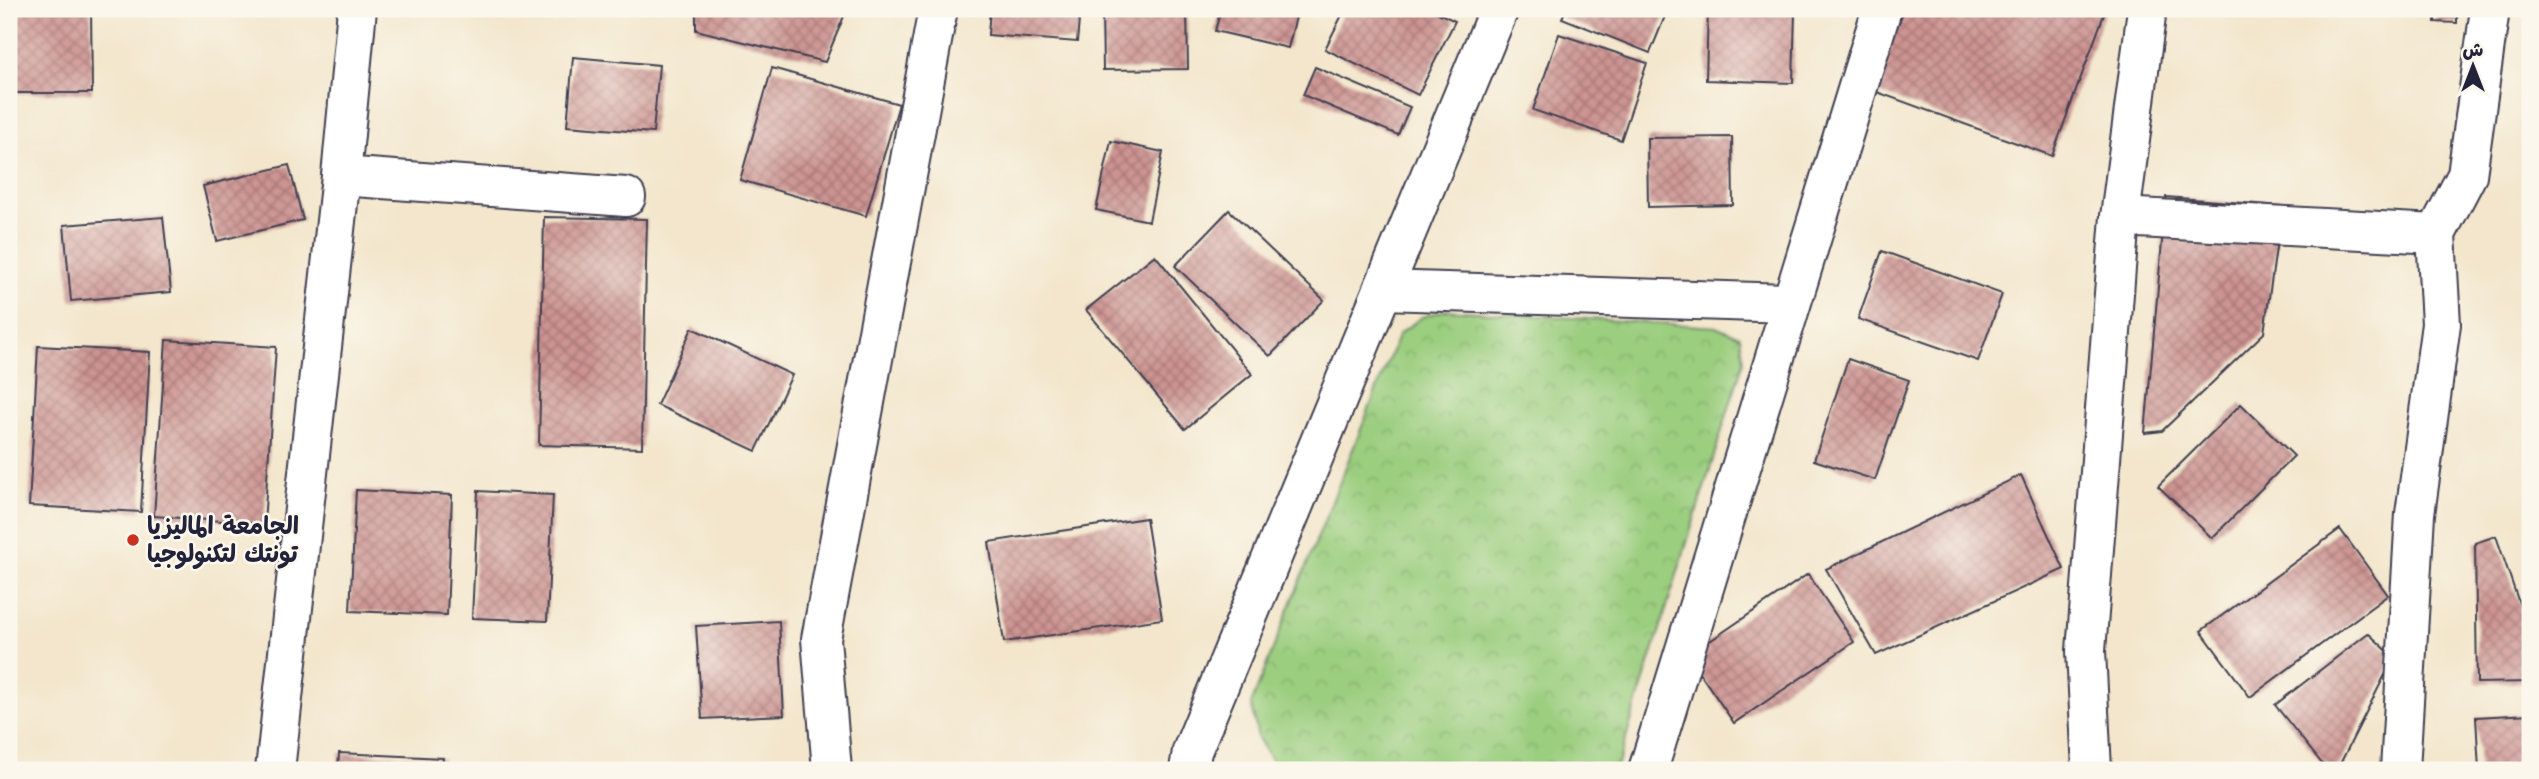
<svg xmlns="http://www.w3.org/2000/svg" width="2539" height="779" viewBox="0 0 2539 779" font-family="Mali,'Playpen Sans Arabic',sans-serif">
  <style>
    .park { fill: url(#park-crowns); stroke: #5e785d; stroke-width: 2 }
    .building { fill: url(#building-cross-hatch) }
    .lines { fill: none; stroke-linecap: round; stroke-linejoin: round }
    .minor-casing { stroke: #413f51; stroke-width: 42 }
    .minor { stroke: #fff; stroke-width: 38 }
    .poi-dot { fill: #c8321e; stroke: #fbf7ec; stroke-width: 2.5 }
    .labels { text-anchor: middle; stroke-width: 5; stroke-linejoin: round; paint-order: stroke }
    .poi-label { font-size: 24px; font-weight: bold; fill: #22223b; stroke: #fbf7ec; text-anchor: start }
  </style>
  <defs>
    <pattern id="park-crowns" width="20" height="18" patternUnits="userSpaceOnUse" patternTransform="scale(1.75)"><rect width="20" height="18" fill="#9bce7f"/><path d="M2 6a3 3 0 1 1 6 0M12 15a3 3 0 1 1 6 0" fill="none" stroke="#85b16f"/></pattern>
    <pattern id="building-cross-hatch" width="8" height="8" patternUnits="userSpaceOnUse" patternTransform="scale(1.75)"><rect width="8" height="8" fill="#cd9492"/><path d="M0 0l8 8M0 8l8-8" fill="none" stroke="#a67878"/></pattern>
  </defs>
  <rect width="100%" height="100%" fill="#fbf7ec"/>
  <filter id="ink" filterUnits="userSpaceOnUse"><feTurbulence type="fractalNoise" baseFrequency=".0143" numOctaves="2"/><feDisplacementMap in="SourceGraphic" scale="14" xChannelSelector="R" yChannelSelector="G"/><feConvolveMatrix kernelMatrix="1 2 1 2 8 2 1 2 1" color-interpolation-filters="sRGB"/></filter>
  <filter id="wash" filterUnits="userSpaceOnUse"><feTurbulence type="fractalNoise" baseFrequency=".00686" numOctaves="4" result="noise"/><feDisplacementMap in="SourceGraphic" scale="28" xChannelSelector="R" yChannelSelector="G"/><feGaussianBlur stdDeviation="1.57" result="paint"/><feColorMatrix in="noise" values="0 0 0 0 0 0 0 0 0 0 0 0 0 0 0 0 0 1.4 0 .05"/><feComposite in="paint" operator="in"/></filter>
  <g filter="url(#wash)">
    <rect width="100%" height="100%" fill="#f3e6cc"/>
    <polygon class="park" points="1446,310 1718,327 1740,336 1744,360 1616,770 1283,770 1277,769 1258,738 1251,704 1399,334 1422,317"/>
    <g id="blocks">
      <g class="building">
        <polygon points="9,9 91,9 92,93 9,93"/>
        <polygon points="696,9 847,9 825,62 696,30"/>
        <polygon points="990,9 1080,9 1077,42 988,35"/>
        <polygon points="1102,9 1187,9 1188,69 1103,70"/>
        <polygon points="1221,9 1298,9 1288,48 1215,31"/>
        <polygon points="1345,9 1430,9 1455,21 1418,95 1325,49"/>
        <polygon points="1566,9 1668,9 1650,53 1562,18"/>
        <polygon points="1708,9 1795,12 1793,83 1706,80"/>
        <polygon points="1904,9 2106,9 2052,156 1874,91"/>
        <polygon points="2436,9 2457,9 2457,23 2435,22"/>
        <polygon points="1559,34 1647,63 1621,140 1533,110"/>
        <polygon points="573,57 659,65 653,133 567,126"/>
        <polygon points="1315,67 1410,107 1398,135 1303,95"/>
        <polygon points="772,68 899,104 866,216 740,180"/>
        <polygon points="1732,137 1733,205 1648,207 1647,138"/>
        <polygon points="1111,141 1163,152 1149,221 1096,210"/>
        <polygon points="289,165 303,220 217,241 203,186"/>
        <polygon points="2166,197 2282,206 2264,333 2162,431 2145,433"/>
        <polygon points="1229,210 1324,300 1270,356 1175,266"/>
        <polygon points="163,217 171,292 71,301 64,225"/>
        <polygon points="544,217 647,219 642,448 539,445"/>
        <polygon points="1882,251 2002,294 1978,361 1858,319"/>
        <polygon points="1155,255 1252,374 1185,429 1086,310"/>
        <polygon points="692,328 792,375 756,451 657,405"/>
        <polygon points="166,340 276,347 264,524 154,516"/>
        <polygon points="38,346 150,352 141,512 29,506"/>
        <polygon points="1848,359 1909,380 1875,480 1814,460"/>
        <polygon points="2241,404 2294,456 2212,538 2158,486"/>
        <polygon points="2021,475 2064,569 1876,655 1826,569"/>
        <polygon points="356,490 452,495 447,615 350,611"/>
        <polygon points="478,491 553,495 547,621 472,618"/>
        <polygon points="1146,518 1162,619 1004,642 989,542"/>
        <polygon points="2340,529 2388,595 2250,697 2201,631"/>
        <polygon points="2496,536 2530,635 2530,682 2477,683 2475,543"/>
        <polygon points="1808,574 1854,642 1734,723 1688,656"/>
        <polygon points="779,621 784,715 702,719 696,626"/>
        <polygon points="2368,633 2394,657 2337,770 2327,770 2275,705"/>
        <polygon points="2530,714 2530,770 2479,770 2476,717"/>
        <polygon points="339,753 443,758 442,770 338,770"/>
      </g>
    </g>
  </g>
  <g filter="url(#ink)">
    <use href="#blocks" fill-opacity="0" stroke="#413f51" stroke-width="2"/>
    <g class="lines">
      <g class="minor-casing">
        <g id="minor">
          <polyline points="341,176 626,197"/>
          <polyline points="2120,217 2436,234"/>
          <polyline points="1383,290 1791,303"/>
          <polyline points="275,770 341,176 357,9"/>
          <polyline points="832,770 821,639 938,9"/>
          <polyline points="1189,770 1192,751 1499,9"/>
          <polyline points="1648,770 1882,9"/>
          <polyline points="2092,770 2086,651 2120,217 2147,9"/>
          <polyline points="2400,770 2415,514 2441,324 2436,234 2467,175 2490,9"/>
        </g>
      </g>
      <use href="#minor" class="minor"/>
    </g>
  </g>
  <circle class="poi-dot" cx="133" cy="540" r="7"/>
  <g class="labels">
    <g class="poi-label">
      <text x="147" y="534">الجامعة الماليزيا<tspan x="147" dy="28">تونتك لتكنولوجيا</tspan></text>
    </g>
  </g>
  <rect width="2539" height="779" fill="none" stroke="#fbf7ec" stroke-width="35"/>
  <g transform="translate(2473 66)" stroke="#fbf7ec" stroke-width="5" paint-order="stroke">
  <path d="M0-5L12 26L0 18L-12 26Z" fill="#22223b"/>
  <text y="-10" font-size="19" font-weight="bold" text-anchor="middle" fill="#22223b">ش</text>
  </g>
</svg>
